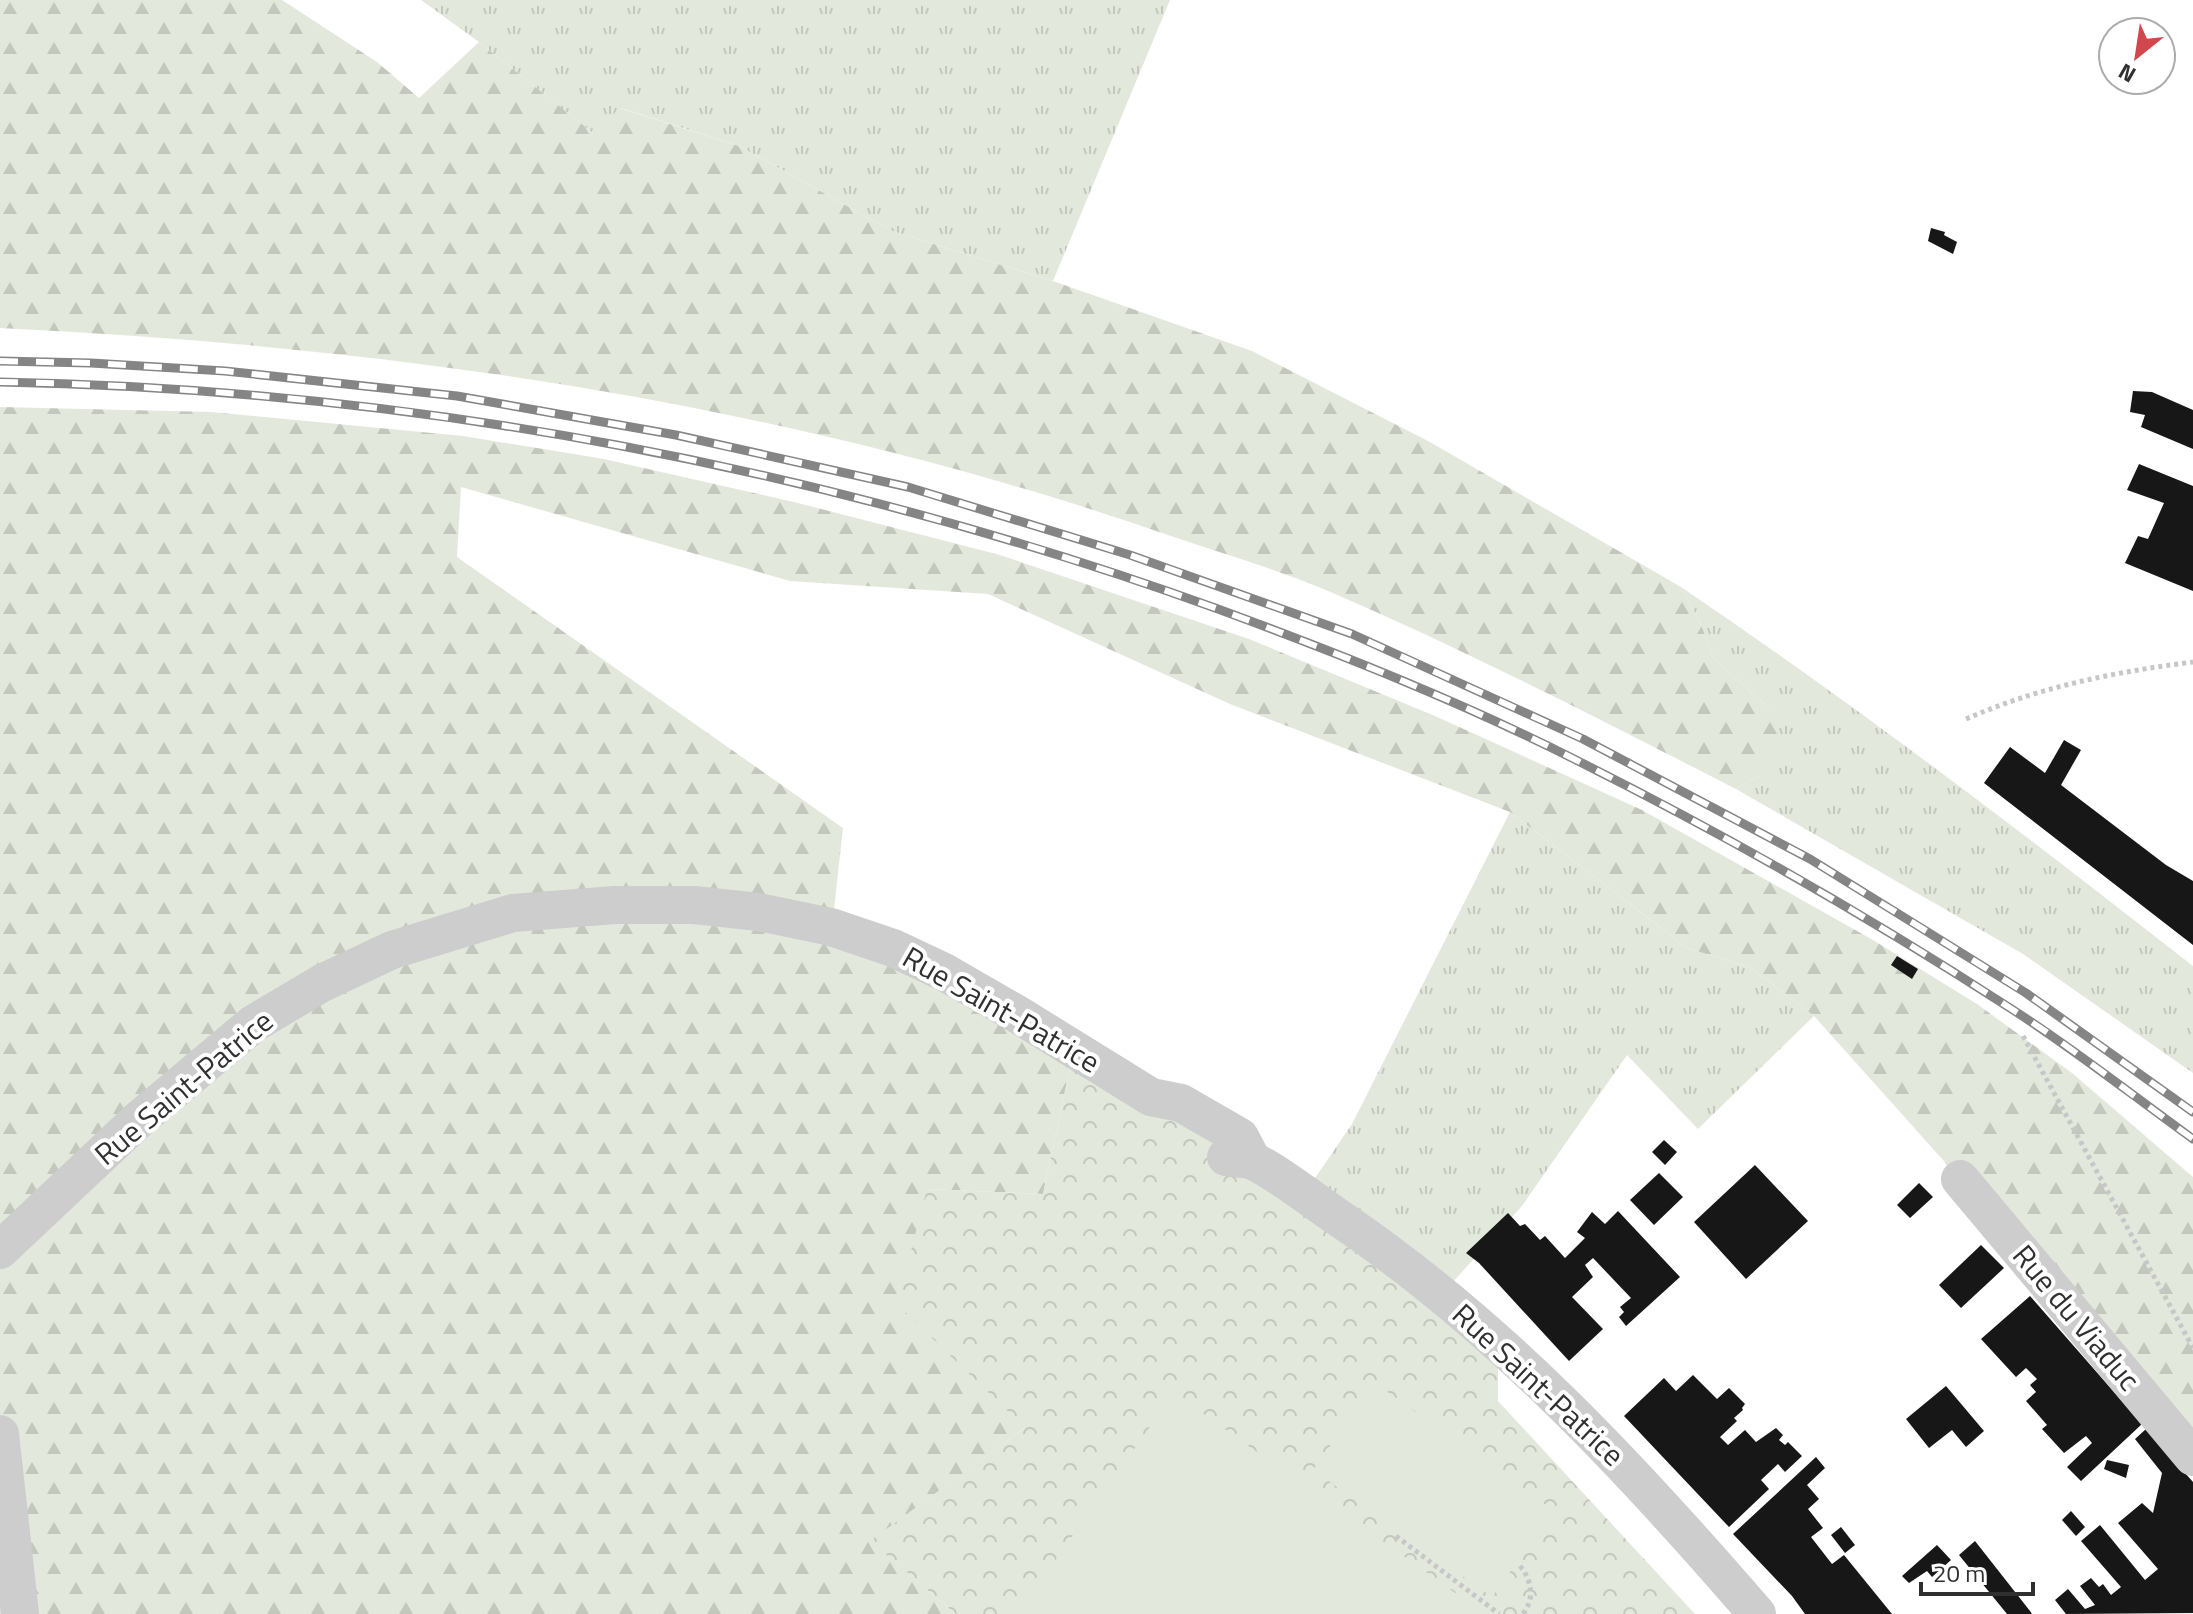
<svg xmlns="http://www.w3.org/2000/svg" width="2193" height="1614" viewBox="0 0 2193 1614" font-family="'Titillium Web',sans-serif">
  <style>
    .grass { fill: url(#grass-tufts) }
    .forest { fill: url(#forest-firs) }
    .park { fill: url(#park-crowns) }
    .pitch { fill: #e3e8dd }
    .building { fill: #171717 }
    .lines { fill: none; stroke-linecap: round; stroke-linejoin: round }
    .path { stroke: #c7c7c7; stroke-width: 5; stroke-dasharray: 4 4; stroke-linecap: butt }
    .street { stroke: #cdcdcd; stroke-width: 38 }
    .rail-casing { stroke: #858585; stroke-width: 9 }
    .rail { stroke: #fff; stroke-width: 6; stroke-dasharray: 18; stroke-linecap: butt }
    .labels { text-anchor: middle; stroke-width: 8; stroke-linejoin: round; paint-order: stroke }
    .street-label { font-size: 30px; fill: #303030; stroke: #fff }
  </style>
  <defs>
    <pattern id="grass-tufts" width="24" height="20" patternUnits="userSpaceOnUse" patternTransform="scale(2)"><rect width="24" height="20" fill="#e3e8dd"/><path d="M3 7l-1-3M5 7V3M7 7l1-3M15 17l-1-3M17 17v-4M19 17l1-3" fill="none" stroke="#c3c7be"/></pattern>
    <pattern id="forest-firs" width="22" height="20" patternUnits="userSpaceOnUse" patternTransform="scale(2)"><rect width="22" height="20" fill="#e3e8dd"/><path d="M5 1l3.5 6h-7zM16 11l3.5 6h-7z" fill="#c3c7be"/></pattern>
    <pattern id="park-crowns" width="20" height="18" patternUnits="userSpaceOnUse" patternTransform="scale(2)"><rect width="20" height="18" fill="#e3e8dd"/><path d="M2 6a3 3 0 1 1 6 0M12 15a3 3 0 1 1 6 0" fill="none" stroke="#c3c7be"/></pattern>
  </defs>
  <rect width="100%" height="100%" fill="#fff"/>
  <g class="grass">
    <polygon points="421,0 1170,0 1053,281 892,231 739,146 621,108 594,134 479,42"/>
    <path d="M1681 587C1857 706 2026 835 2193 966V1073L2023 954 1736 789 1762 775 1770 709 1714 659 1700 622Z"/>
    <polygon points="1510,812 1687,948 1749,967 1814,1016 1698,1129 1627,1055 1522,1206 1441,1295 1304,1194 1352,1124"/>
  </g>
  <g class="forest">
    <path d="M0 0H282L377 62 419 98 479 42 593 133 620 108 739 146 892 231 1053 281 1252 351 1428 441 1681 587 1700 622 1714 659 1770 709 1779 734 1771 760 1762 775 1736 789C1601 720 1466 650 1326 590 1276 569 1223 554 1171 536 792 404 400 347 0 328Z"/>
    <polygon points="0,407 211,412 463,436 604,459 798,503 1000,555 1249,639 1435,716 1642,810 1873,940 1977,1004 2072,1073 2193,1177 2193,1457 1960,1179 1814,1016 1749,967 1687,948 1510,812 1230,704 988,594 790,581 461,487 457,557 843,828 832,927 1074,1049 1043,1194 927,1189 1026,1427 871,1541 956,1614 0,1614"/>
  </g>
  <polygon class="park" points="1074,1049 1151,1097 1498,1340 1498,1401 1695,1614 956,1614 870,1541 1025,1428 897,1304 927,1189 1043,1194"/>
  <g class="pitch">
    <polygon points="1375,1383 1554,1511 1492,1597 1313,1470"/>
    <polygon points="1174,1393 1485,1614 1017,1614"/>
  </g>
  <g class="building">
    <polygon points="1931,228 1945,232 1944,235 1957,242 1953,254 1928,241"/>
    <polygon points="2133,391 2152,392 2193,410 2193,449 2141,427 2145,415 2130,412"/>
    <polygon points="2139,464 2193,486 2193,591 2125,563 2138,536 2148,539 2164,503 2127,490"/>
    <polygon points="2064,740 2081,750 2061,785 2166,865 2193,881 2193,945 1984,783 2010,747 2045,773"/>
    <polygon points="1897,956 1918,969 1912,979 1891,965"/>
    <polygon points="1664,1140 1677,1152 1665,1165 1652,1152"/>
    <polygon points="1755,1165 1808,1221 1746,1279 1694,1222"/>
    <polygon points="1659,1173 1683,1197 1654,1225 1630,1200"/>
    <polygon points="1919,1183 1933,1197 1910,1218 1897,1205"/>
    <polygon points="1618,1211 1680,1277 1626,1326 1619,1317 1624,1312 1620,1307 1631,1298 1593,1258 1585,1265 1593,1277 1572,1297 1603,1329 1569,1361 1479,1263 1466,1253 1508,1213 1520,1226 1525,1224 1540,1240 1545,1236 1565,1258 1585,1238 1577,1232 1592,1212 1605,1224"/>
    <polygon points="1981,1245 2004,1268 1961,1308 1939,1285"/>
    <polygon points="2030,1296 2142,1424 2081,1481 2067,1467 2092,1443 2086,1436 2064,1453 2042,1429 2047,1425 2026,1401 2036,1392 2030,1385 2037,1379 2026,1368 2016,1377 1981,1339"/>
    <polygon points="1693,1375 1717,1399 1729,1388 1745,1404 1742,1408 1743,1410 1734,1418 1737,1421 1720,1437 1728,1445 1745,1430 1756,1442 1776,1428 1783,1435 1779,1440 1785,1445 1788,1442 1802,1456 1785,1472 1778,1464 1761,1480 1769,1489 1729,1527 1624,1416 1664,1378 1676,1391"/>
    <polygon points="1946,1386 1984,1431 1966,1447 1952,1430 1929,1448 1906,1419"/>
    <polygon points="2146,1429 2193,1482 2193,1613 2066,1614 2055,1600 2068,1589 2085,1609 2095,1605 2080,1586 2091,1578 2099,1587 2103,1584 2111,1595 2121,1587 2081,1541 2100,1525 2145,1580 2158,1569 2118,1523 2142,1503 2153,1513 2162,1473 2135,1439"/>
    <polygon points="1816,1457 1825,1468 1807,1485 1819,1499 1808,1509 1823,1528 1811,1537 1832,1564 1844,1555 1892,1614 1805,1614 1792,1596 1733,1534"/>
    <polygon points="2107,1460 2129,1465 2126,1478 2104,1469"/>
    <polygon points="2071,1511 2085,1527 2076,1536 2062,1520"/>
    <polygon points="1841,1527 1855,1545 1845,1553 1831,1535"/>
    <polygon points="1975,1541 2030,1611 2032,1614 2007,1614 1959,1555"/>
    <polygon points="1937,1545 1951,1560 1932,1577 1927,1571 1909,1583 1902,1576"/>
  </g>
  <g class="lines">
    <g class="path">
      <path d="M1966 719C2039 687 2114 672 2193 662"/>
      <polyline points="2023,1036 2193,1348"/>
      <polyline points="1396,1536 1499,1614"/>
      <path d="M1520 1566C1532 1581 1535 1598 1523 1614"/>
    </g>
    <g class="street">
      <path d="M1226 1157C1233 1159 1242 1158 1250 1160 1267 1165 1318 1204 1336 1216 1498 1325 1630 1467 1757 1614"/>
      <polyline points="1960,1179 2193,1457"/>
      <polyline points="0,1250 137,1121 253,1024 322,983 392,950 513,913 615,905 694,905 759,912 831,927 893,948 944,972 1017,1014 1151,1097 1181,1103 1240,1137 1252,1160"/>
      <polyline points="0,1434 20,1614"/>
    </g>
    <g class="rail-casing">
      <g id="rail">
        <polyline points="0,361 91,363 225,371 457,396 676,435 908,487 1130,555 1352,634 1583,739 1810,859 2026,993 2193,1112"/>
        <path d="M0 382C414 389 828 468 1218 609 1340 654 1462 702 1578 761 1726 835 1871 918 2010 1008 2073 1048 2132 1095 2193 1139"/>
      </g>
    </g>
    <use href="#rail" class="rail"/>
  </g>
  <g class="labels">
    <g class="street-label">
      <text transform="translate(1001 1010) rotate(30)" y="10">Rue Saint-Patrice</text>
      <text transform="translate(184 1088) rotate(-40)" y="10">Rue Saint-Patrice</text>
      <text transform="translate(2076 1318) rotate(50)" y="10">Rue du Viaduc</text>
      <text transform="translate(1538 1385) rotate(43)" y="10">Rue Saint-Patrice</text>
    </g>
  </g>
  <g transform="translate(2137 56) rotate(210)"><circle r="38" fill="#ffffff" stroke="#acacac" stroke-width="2"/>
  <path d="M0-6L14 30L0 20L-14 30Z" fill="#d2474d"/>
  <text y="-12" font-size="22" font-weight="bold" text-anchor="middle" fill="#303030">N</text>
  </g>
  <path d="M1921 1582v12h112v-12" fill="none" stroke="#303030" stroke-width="4"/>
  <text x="1933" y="1582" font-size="24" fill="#303030" stroke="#ffffff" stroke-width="6" paint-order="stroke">20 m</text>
</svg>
